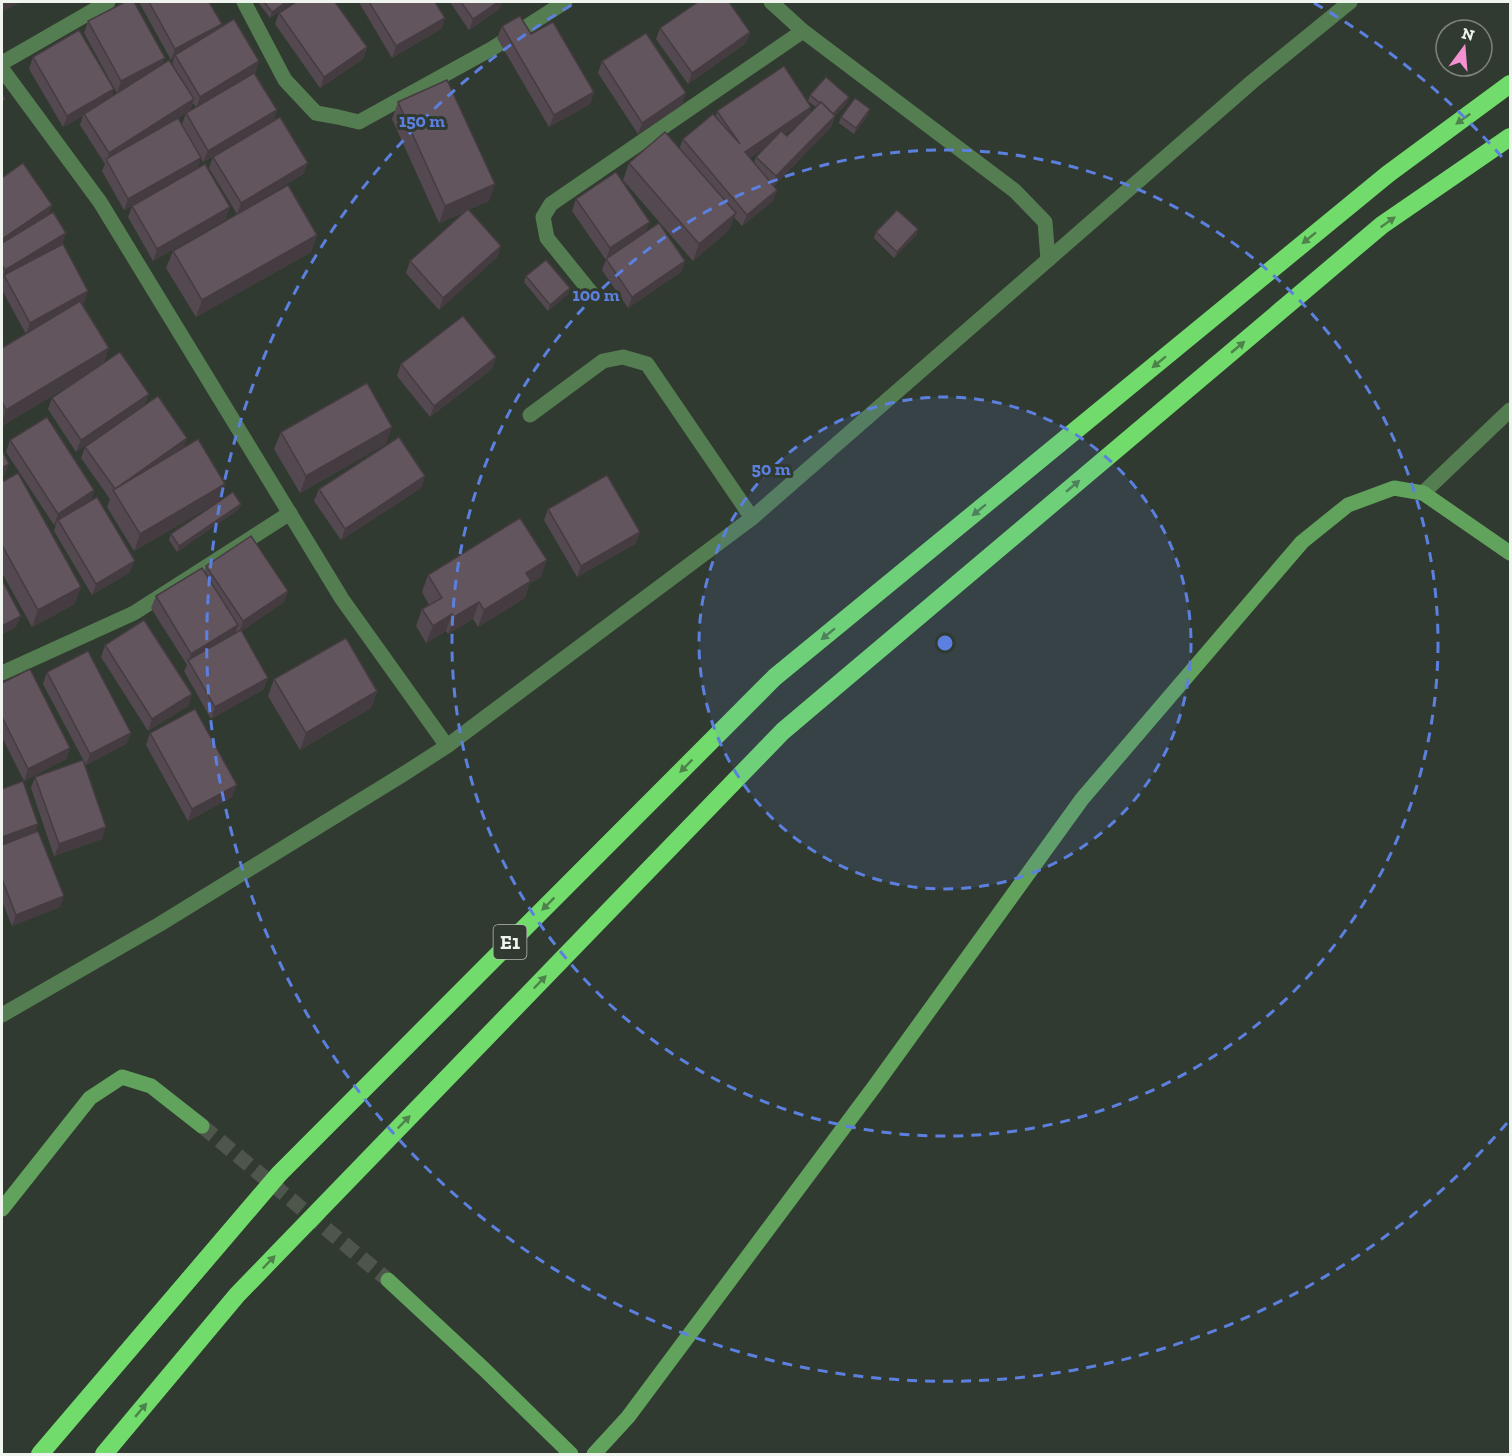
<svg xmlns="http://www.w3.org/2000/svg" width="1512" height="1456" viewBox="0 0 1512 1456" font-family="'Zilla Slab',serif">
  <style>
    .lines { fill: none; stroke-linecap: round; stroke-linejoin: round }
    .secondary-tunnel { stroke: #4e564c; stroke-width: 15; stroke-dasharray: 15 8; stroke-linecap: butt }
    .lane { stroke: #547d51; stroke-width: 15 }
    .street { stroke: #547d51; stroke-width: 15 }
    .secondary { stroke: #61a35d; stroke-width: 15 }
    .highway { stroke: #71db6c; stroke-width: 18 }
    .wall { fill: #544950; fill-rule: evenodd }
    .shaded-wall { fill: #453c41 }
    .building { fill: #62555d; stroke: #453c41; stroke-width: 1.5 }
    .oneway { fill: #4e824b }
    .ring { fill: none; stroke: #5c80df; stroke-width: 3; stroke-dasharray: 10 8 }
    .labels { text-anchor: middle; stroke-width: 6; stroke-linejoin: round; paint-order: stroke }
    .shield { fill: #313a30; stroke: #b6bcb5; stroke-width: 1.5 }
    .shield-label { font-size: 20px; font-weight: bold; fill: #eff4ee }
    .centre { fill: #5c80df; stroke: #313a30; stroke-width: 3 }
    .ring-label { font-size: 18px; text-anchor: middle; font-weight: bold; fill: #5c80df; stroke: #313a30; stroke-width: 6; stroke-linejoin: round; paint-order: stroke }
  </style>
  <rect width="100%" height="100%" fill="#313a30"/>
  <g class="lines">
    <polyline class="secondary-tunnel" points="202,1126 388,1280"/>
    <polyline class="lane" points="530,415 603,361 623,357 647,364 752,518"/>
    <g class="street">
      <polyline points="244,2 285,80 316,113 338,117 359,122 493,48 565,2"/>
      <polyline points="771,2 803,31 1015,191 1045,222 1048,260"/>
      <polyline points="2,63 108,2"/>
      <polyline points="2,69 100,202 342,599 447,746"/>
      <polyline points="593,295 547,238 543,217 551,204 803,31"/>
      <polyline points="1423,493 1510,410"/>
      <polyline points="2,673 134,613 290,513"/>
      <polyline points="2,1015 160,924 402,775 447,746 752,518 1253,81 1350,2"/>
    </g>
    <g class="secondary">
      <polyline points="2,1209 90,1098 122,1077 151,1086 202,1126"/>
      <polyline points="388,1280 485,1370 571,1454"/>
      <polyline points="594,1454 628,1417 874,1087 1082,799 1302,542 1348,505 1394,488 1423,493 1510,553"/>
    </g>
    <g class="highway">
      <polyline points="40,1454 279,1174 775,677 1388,174 1510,84"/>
      <polyline points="104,1454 237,1295 783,731 1382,225 1510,137"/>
    </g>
  </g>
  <g class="wall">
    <path d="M139 2H209L222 24 220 28 259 61 255 73 277 110 273 121 308 163 303 174 237 214 209 168 213 157 236 143 203 162 201 158 197 168 226 219 153 261 128 217 132 206 140 201 124 210 102 171 105 164 80 125 83 116 63 127 29 69 33 57 114 89 111 96 117 93 84 33 88 21 163 64 172 65 174 58 171 60ZM193 103 196 107 190 110ZM186 113 182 124 171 123Z"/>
    <polygon points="258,2 292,2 270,18"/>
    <polygon points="361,2 435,2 445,18 441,29 392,58 360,4"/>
    <polygon points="450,2 502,2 499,9 469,30"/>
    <polygon points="279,13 367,47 363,59 320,88 275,24"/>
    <polygon points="502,26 531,34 594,92 590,104 549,127 497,38"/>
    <polygon points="660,28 750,32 746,43 688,84 656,39"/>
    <polygon points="602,61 682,105 638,134 598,73"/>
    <path d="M810 95 847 103 835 116 831 127 774 186 773 201 742 226 734 217 729 230 693 261 623 180 629 163 679 149 683 139 716 117 717 111 811 107 809 114 816 107 808 101ZM799 124 787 136 785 134ZM767 146 756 157 754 163 750 158Z"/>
    <polygon points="398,102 495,184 489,201 469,209 501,246 497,257 439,310 406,273 410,261 467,211 439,223 392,119"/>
    <polygon points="868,115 854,134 839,123 841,117"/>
    <polygon points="2,178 52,205 48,215 62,244 84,303 82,304 109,348 103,364 149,394 144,405 76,452 48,409 52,398 93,371 2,426 2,348 26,334 2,290"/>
    <polygon points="576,199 646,232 685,261 681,272 628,308 602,270 606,260 572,211"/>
    <polygon points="918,229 916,235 894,258 874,238 876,232"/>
    <polygon points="317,235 311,252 196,317 166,268 173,251"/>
    <polygon points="526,276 570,288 568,294 548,311 524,282"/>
    <polygon points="496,357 492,369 430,417 397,376 401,364"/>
    <polygon points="281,432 386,444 300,493 274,449"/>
    <polygon points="10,440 94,490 91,500 130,572 92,595 54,531 56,524 54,525 6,452"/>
    <polygon points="85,447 184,447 219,501 241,504 239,509 177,552 169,540 171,534 216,503 134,551 107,507 110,499 81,458"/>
    <polygon points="425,476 421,488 341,540 314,501 319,489"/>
    <polygon points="2,482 75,604 32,627 2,573"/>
    <polygon points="548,509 640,532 635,544 577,577 544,520"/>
    <polygon points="206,566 288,591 284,602 241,631 264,689 211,719 184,671 187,665 151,608 156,596 204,572"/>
    <polygon points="428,575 541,577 529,584 525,598 478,627 473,619 448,634 446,631 426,643 416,626 422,609 429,605 422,592"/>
    <polygon points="105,645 192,694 188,706 148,731 101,657"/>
    <polygon points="47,672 131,733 126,744 86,765 43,684"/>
    <polygon points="274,679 377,691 371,708 300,750 268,696"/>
    <polygon points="2,683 70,748 66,759 24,781 2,737"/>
    <polygon points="150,733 232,797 188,821 146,745"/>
    <polygon points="35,777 102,839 54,856 31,788"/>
    <polygon points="2,789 38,824 35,832 60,907 12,926 2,901"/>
  </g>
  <g class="shaded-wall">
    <polygon points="5,2 21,2 2,12 2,4"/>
    <polygon points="286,2 292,2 270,18 272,12"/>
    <polygon points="498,2 502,2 499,9 469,30 473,19"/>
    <polygon points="445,18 441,29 392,58 396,46"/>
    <polygon points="222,24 217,35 175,55 174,58 171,60 175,49"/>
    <polygon points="750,32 746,43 688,84 692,73"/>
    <polygon points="367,47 363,59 320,88 324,77"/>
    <polygon points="165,58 160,70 117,93 121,81"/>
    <polygon points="259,61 255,73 196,108 200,97"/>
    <polygon points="114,89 110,101 84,114 83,116 63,127 67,116"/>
    <polygon points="594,92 590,104 549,127 554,115"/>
    <polygon points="686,93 682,105 638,134 642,123"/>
    <polygon points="849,97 847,103 835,116 831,127 772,188 776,176"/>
    <polygon points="194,99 190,111 108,163 107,160 109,153"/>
    <polygon points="811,107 807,119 741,164 745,152"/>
    <polygon points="870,109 868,115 854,134 856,128"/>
    <polygon points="277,110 273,122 203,162 208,151"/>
    <polygon points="201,158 197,169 124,210 128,199"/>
    <polygon points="308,163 303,174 237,214 241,203"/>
    <polygon points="495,184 489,201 439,223 445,206"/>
    <polygon points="777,190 773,201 742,226 747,215"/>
    <polygon points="52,205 48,217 2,248 2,239"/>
    <polygon points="230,207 226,219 153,261 157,249"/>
    <polygon points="736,213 729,230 693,261 699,244"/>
    <polygon points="650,222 645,233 606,260 610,248"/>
    <polygon points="918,229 916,235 894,258 897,252"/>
    <polygon points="66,233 62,245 4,275 2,281 5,270"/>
    <polygon points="317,235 311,252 196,317 202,300"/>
    <polygon points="501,246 497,257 439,310 443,298"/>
    <polygon points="685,261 681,272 628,308 632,297"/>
    <polygon points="570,288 568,294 548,311 550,305"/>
    <polygon points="88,291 84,303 26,334 30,323"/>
    <polygon points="109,348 102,365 2,426 2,422 6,410"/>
    <polygon points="496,357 492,369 430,417 434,406"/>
    <polygon points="149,394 144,405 76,452 81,440"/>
    <polygon points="392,427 386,444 300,493 306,476"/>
    <polygon points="187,438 183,450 115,489"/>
    <polygon points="9,464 5,475 2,477 2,468"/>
    <polygon points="425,476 421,488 341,540 345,529"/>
    <polygon points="225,484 219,501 134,551 140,534"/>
    <polygon points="94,490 90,502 58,520 56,524 54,525 58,514"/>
    <polygon points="241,504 239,509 177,552 179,546"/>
    <polygon points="640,532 635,544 577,577 581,566"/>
    <polygon points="547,560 541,577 529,584 525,598 478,627 484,610 526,573"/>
    <polygon points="135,561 130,572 92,595 96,584"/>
    <polygon points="81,587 75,604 32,627 38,610"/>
    <polygon points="288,591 284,602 239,633 243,621"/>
    <polygon points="479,602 473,619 448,634 454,617"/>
    <polygon points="452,614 446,631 426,643 433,626"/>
    <polygon points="21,616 16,627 2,635 2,626"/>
    <polygon points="238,625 234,637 189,660 191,654"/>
    <polygon points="268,678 264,689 211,719 215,707"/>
    <polygon points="377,691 371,708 300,750 306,733"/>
    <polygon points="192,694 188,706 148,731 152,719"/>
    <polygon points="131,733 126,744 86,765 90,754"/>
    <polygon points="70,748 66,759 24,781 28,769"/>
    <polygon points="237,785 232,797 188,821 192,809"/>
    <polygon points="38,824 34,836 2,847 2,837"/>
    <polygon points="106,827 102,839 54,856 59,844"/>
    <polygon points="64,896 60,907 12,926 16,915"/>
  </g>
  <g class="building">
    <polygon points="125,2 134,2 165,58 121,81 88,21"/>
    <polygon points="149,2 209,2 222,24 175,49"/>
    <polygon points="264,2 286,2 272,12"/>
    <polygon points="296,2 335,2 367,47 324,77 279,13"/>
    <polygon points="369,2 435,2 445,18 396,46"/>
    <polygon points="461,2 498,2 473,19"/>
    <polygon points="698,2 729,2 750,32 692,73 660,28"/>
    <polygon points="520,16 531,34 553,22 594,92 554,115 502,26"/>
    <polygon points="234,19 259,61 200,97 175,55"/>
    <polygon points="79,30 114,89 67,116 33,57"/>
    <polygon points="646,33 686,93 642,123 602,61"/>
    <polygon points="169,60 194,99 109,153 84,114"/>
    <polygon points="784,66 811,107 745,152 777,190 747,215 683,139 713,114 740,144 717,111"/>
    <polygon points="254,73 277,110 208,151 186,113"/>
    <polygon points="826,77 849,97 833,114 821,102 820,103 810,95"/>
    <polygon points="447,80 495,184 445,206 398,102"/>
    <polygon points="2,93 5,100 2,101"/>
    <polygon points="855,98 870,109 856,128 841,117"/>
    <polygon points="821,102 835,116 776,176 756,157 781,131 787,136"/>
    <polygon points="280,117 308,163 241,203 213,157"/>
    <polygon points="178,118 201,158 128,199 106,159"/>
    <polygon points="665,132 736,213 699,244 629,163"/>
    <polygon points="23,163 52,205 2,239 2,178"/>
    <polygon points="205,164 230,207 157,249 132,206"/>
    <polygon points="616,172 650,222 610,248 576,199"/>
    <polygon points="288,185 317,235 202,300 173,251"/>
    <polygon points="468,209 501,246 443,298 410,261"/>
    <polygon points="897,210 918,229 897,252 876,232"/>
    <polygon points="53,212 66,233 5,270 2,265 2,243"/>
    <polygon points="659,223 685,261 632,297 606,259"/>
    <polygon points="63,244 88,291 30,323 4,275"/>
    <polygon points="546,260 570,288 550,305 526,276"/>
    <polygon points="80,301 109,348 6,410 2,402 2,348"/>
    <polygon points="463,316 496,357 434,406 401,364"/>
    <polygon points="120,352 149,394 81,440 52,398"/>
    <polygon points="367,383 392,427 306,476 281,432"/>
    <polygon points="158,396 187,438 115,489 85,447"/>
    <polygon points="47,417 94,490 58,514 10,440"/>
    <polygon points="399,437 425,476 345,529 319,489"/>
    <polygon points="198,439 225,484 140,534 113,490"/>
    <polygon points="2,450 9,464 2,468"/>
    <polygon points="18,473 81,587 38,610 2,545 2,482"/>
    <polygon points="607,475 640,532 581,566 548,509"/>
    <polygon points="233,492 241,504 179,546 171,534"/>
    <polygon points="97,497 135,561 96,584 58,520"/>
    <polygon points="520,518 547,560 526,573 531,581 484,610 479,602 454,617 452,614 433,626 422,609 442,598 428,575"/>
    <polygon points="251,536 288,591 243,621 206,566"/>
    <polygon points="202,568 238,625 191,654 156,596"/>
    <polygon points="2,580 21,616 2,626"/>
    <polygon points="144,620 192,694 152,719 105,645"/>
    <polygon points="241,630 268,678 215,707 188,660"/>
    <polygon points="346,638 377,691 306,733 274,679"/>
    <polygon points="88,651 131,733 90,754 47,672"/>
    <polygon points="30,669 70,748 28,769 2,717 2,683"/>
    <polygon points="195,709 237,785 192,809 150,733"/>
    <polygon points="83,760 106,827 59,844 35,777"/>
    <polygon points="23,781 38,824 2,837 2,789"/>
    <polygon points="38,831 64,896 16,915 2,879 2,845"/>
  </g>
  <defs><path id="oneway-solid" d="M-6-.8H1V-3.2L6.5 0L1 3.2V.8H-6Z" transform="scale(1.5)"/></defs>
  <g class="oneway">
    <use href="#oneway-solid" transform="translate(1463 119) rotate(144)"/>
    <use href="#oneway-solid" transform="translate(1388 222) rotate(-35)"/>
    <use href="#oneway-solid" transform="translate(1309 238) rotate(141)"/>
    <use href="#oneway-solid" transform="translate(1238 347) rotate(-40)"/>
    <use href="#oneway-solid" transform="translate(1159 362) rotate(141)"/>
    <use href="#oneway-solid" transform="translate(1073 486) rotate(-40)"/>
    <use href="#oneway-solid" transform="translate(979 510) rotate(141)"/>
    <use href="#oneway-solid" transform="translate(828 634) rotate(141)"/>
    <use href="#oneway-solid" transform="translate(686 766) rotate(135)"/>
    <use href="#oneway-solid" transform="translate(548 904) rotate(135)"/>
    <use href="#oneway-solid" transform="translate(540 982) rotate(-46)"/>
    <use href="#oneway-solid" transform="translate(404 1122) rotate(-46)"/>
    <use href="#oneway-solid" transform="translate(269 1262) rotate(-46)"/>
    <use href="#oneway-solid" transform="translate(141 1410) rotate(-50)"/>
  </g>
  <circle cx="945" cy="643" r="246" fill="#5c80df" fill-opacity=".12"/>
  <g class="ring">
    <circle cx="945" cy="643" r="246"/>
    <circle cx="945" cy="643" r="493"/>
    <path d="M1507 1123A739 739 0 1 1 575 3M1314 3A739 739 0 0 1 1507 163"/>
  </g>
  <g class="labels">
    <rect class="shield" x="493.5" y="925" width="33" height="34" rx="4.5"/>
    <g class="shield-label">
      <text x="510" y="949">E1</text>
    </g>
  </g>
  <circle cx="945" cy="643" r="9" class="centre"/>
  <g class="ring-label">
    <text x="422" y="127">150 m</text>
    <text x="596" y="301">100 m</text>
    <text x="771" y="475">50 m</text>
  </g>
  <rect width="1512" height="1456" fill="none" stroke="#eff4ee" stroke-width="6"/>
  <g transform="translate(1464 48) rotate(16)"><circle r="28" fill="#313a30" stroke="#7d847c" stroke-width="1.5"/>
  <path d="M0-4.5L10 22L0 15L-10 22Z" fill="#f590d1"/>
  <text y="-9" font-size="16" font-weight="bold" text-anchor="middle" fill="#eff4ee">N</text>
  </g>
</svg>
